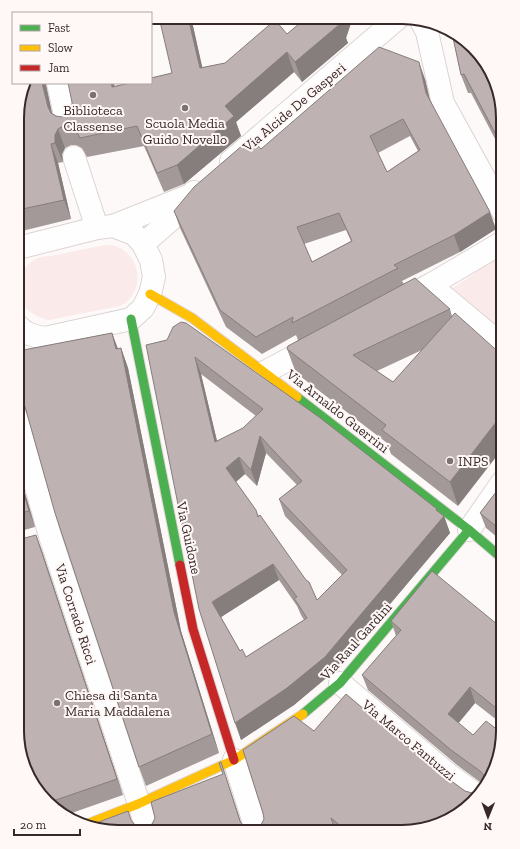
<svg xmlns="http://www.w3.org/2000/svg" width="520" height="849" viewBox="0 0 520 849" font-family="'Zilla Slab',serif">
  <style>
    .green { fill: #faeae9 }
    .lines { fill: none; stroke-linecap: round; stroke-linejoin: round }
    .street-casing { stroke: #dcd4d3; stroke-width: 24 }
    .fast-casing { stroke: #dcd4d3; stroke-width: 11 }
    .slow-casing { stroke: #dcd4d3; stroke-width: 11 }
    .jam-casing { stroke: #dcd4d3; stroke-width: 11 }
    .street { stroke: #fffefe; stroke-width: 22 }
    .fast { stroke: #4caf50; stroke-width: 9 }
    .slow { stroke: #ffc107; stroke-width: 9 }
    .jam { stroke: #c62828; stroke-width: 9 }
    .wall { fill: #a49999; fill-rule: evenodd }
    .shaded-wall { fill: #867d7d }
    .building { fill: #bfb2b2; stroke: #867d7d; fill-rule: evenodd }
    .poi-dot { fill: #7c7271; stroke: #fff8f7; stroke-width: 1.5 }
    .labels { text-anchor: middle; stroke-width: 4; stroke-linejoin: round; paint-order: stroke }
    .street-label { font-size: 14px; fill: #362928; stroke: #fff8f7 }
    .poi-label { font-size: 14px; fill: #362928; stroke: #fff8f7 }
    .rim { fill: none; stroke: #362928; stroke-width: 2 }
  </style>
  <rect width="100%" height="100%" fill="#fdf9f9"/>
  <g class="green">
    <path d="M106 245C110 245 115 246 118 247 136 255 143 278 133 294 130 300 125 303 120 306L49 320C36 317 23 310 20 296 18 282 22 265 36 259 42 256 51 256 57 255 73 251 90 248 106 245Z"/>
    <polygon points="503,254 503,332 453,288"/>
  </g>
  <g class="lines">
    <g class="street-casing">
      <g id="street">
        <polyline points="420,19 427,32 443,103 503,212"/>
        <polyline points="58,83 67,124"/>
        <polyline points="74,157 97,228"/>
        <polyline points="231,161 397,19"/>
        <polyline points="113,226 191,195"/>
        <polyline points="143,244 173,218 194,192"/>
        <polyline points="399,301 430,285"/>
        <path d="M18 326C26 334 33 336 45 338L131 319 143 308 150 294 154 277 151 260 143 244 134 234 113 226 97 228 18 248"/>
        <polyline points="503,346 430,285 503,242"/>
        <polyline points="265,372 317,344"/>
        <polyline points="17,419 50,536 148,831"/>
        <polyline points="469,530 503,481"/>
        <polyline points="340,683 449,775 478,796"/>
        <polyline points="234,760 257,832"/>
      </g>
    </g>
    <g class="fast-casing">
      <g id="fast">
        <polyline points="131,319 180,565"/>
        <polyline points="297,397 469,530 503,559"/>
        <polyline points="303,714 340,683 469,530"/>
      </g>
    </g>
    <g class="slow-casing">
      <g id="slow">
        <polyline points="150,294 192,318 297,397"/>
        <polyline points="87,824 138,804 234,760 303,714"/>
      </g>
    </g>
    <g class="jam-casing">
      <polyline id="jam" points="180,565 193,629 234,760"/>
    </g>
    <use href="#street" class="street"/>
    <use href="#fast" class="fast"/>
    <use href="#slow" class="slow"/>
    <use href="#jam" class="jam"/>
  </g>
  <g class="wall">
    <polygon points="191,17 202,68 225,63 287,34 352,20 346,38 348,43 302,82 294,72 236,122 241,136 184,184 164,192 144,146 87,157 82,148 76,145 71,145 65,148 62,154 63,162 58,163 71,219 18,232 18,105 46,85 52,114 56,116 62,117 115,86 172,73"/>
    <polygon points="452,33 503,118 503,154 471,93 468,93 461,75"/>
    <path d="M425 79 430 100 496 229 460 252 402 281 404 284 450 309 452 316 458 506 391 454 387 443 296 373 287 349 298 340 296 335 262 354 226 327 180 228 174 211 261 149ZM410 136 418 151 387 172 378 153ZM346 230 351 241 312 262 304 244ZM422 350 393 382 377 371Z"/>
    <polygon points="112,333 118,349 121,348 128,368 181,631 219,753 146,786 139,767 26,411 19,393 17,393 18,351"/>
    <path d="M167 340 437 509 438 512 444 516 450 533 331 674 294 705 241 740ZM201 374 256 416 243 428 217 441ZM266 453 297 485 279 499 285 516 342 575 317 600 259 516 236 482 245 474 257 486ZM279 580 297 606 301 615 304 620 246 657 240 651 221 617Z"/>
    <polygon points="17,466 35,527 17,532"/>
    <polygon points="503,483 503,542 486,528 480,513"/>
    <polygon points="36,535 123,795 66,815 56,811 25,769"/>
    <polygon points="391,621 503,629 503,722 502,724 475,703 458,723 473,735 503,734 482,792 402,832 105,831 131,821 135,825 140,828 147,828 226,777 241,823 243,826 248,829 256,829 261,825 314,731 435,769 465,791 472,793 478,792 482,788 484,785 457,765 368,690 362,675 396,636"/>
  </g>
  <g class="shaded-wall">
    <polygon points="188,17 191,17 207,88 200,68"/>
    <polygon points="339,18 351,18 352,20 346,38 348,43 302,82 295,62"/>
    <polygon points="287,52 294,72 236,122 241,136 184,184 177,165 225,106"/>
    <polygon points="419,62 425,79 432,110 426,93"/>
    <polygon points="42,83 46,83 46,85 55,127 48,107"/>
    <polygon points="111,83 114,83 119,107 112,87"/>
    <polygon points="58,129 65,148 62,154 63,162 55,143 55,135"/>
    <polygon points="51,144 58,163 71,219 64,200"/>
    <polygon points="490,212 496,229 460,252 454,235"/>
    <polygon points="112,333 119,352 116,349"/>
    <polygon points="121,348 128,368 181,631 219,753 212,734 174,612"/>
    <polygon points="195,357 201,374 221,458 215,442"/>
    <polygon points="503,413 503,448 458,506 450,482"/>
    <polygon points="260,436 266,453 257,486 251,470"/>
    <polygon points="239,457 245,474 232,485 226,468"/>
    <polygon points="17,466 35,527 29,511 17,471"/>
    <polygon points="437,509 441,520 444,516 450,533 331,674 294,705 241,740 235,723"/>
    <polygon points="36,535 42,551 123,795 117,779"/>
    <polygon points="273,564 279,580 218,619 212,602"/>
    <polygon points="470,687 475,703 453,730 448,714"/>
    <polygon points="503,701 503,722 502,724 496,708"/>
    <polygon points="221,762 226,777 244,832 240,821"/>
  </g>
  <g class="building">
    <polygon points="159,17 188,17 200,68 225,63 275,20 287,34 306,18 339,18 340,24 295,62 287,52 225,106 234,116 177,165 157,173 137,126 80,138 75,128 69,125 63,126 58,129 55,135 55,143 51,144 64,200 18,210 18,105 25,83 42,83 48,107 51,113 56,116 62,117 69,113 72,109 72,102 68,83 111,83 112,87 130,83 151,83 151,78 172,73"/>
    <polygon points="452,33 464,38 495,80 503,118 503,148 464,74 461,75"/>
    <path d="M379 47 419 62 426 93 490 212 454 235 394 265 398 268 292 323 293 317 256 337 220 310 174 211 194 187 251 138 261 149ZM403 119 420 150 387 172 370 136ZM339 213 352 241 312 262 297 227Z"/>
    <polygon points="415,278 450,309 353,355 393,382 455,313 503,356 503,413 450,482 382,430 386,425 287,349 288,346"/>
    <path d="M181 322 186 323 319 417 437 509 436 510 444 516 325 657 287 688 235 723 199 609 146 345 167 340 173 327ZM195 357 263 409 243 428 215 442ZM260 436 302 481 279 499 347 570 317 600 309 582 306 580 260 515 258 517 256 510 226 468 239 457 251 470ZM273 564 297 597 294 598 307 618 246 657 242 649 240 651 212 602Z"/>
    <polygon points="112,333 116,349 121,348 174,612 212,734 139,767 55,513 22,396 18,390 17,387 18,351"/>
    <polygon points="17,471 29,511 17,514"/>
    <polygon points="503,483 503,532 480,513"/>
    <polygon points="36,535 117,779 50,802 25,769 17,731 17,540"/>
    <polygon points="432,571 503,629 503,701 496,708 470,687 448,714 473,735 486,721 503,734 503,737 482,792 440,824 402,832 348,832 331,818 336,832 105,831 91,825 128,811 131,820 135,825 140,828 147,828 152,824 155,818 151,802 223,774 219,763 221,762 240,821 243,826 248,829 256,829 261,825 264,819 263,813 243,750 294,716 314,731 346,694 435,769 465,791 472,793 478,792 482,788 485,782 484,775 480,771 451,750 362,675 401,630 391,621"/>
  </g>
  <g class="poi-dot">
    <circle cx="93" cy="95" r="4"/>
    <circle cx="185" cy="108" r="4"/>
    <circle cx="450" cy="461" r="4"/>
    <circle cx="57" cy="703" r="4"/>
  </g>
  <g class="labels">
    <g class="street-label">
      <text transform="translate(294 107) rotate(-40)" y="5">Via Alcide De Gasperi</text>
      <text transform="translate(338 411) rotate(38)" y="5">Via Arnaldo Guerrini</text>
      <text transform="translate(189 538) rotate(78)" y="5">Via Guidone</text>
      <text transform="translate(76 614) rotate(72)" y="5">Via Corrado Ricci</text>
      <text transform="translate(356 641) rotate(-48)" y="5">Via Raul Gardini</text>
      <text transform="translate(409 740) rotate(40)" y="5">Via Marco Fantuzzi</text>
    </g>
    <g class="poi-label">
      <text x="93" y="115">Biblioteca<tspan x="93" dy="16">Classense</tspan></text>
      <text x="185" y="128">Scuola Media<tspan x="185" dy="16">Guido Novello</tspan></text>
      <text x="458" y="466" text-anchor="start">INPS</text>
      <text x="65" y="700" text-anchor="start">Chiesa di Santa<tspan x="65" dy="16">Maria Maddalena</tspan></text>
    </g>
  </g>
  <path d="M0 0H520V849H0ZM118 24H402A94 94 0 0 1 496 118V731A94 94 0 0 1 402 825H118A94 94 0 0 1 24 731V118A94 94 0 0 1 118 24Z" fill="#fff8f7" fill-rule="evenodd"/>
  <path class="rim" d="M118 24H402A94 94 0 0 1 496 118V731A94 94 0 0 1 402 825H118A94 94 0 0 1 24 731V118A94 94 0 0 1 118 24Z"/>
  <rect x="12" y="12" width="140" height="72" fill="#fff8f7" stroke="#afa5a4"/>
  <rect x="20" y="25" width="20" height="6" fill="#4caf50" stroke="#afa5a4"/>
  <text x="48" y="32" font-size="12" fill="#362928">Fast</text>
  <rect x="20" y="45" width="20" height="6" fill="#ffc107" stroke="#afa5a4"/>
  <text x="48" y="52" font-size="12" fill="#362928">Slow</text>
  <rect x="20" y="65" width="20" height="6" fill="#c62828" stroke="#afa5a4"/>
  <text x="48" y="72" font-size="12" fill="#362928">Jam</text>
  <g transform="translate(488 817) rotate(181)" stroke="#fff8f7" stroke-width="3" paint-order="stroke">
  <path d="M0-3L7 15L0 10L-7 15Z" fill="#362928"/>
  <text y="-6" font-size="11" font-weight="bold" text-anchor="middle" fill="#362928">N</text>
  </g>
  <path d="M14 829v6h66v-6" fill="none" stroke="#362928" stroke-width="2"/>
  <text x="20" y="829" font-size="12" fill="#362928" stroke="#fff8f7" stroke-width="3" paint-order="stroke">20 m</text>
</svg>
